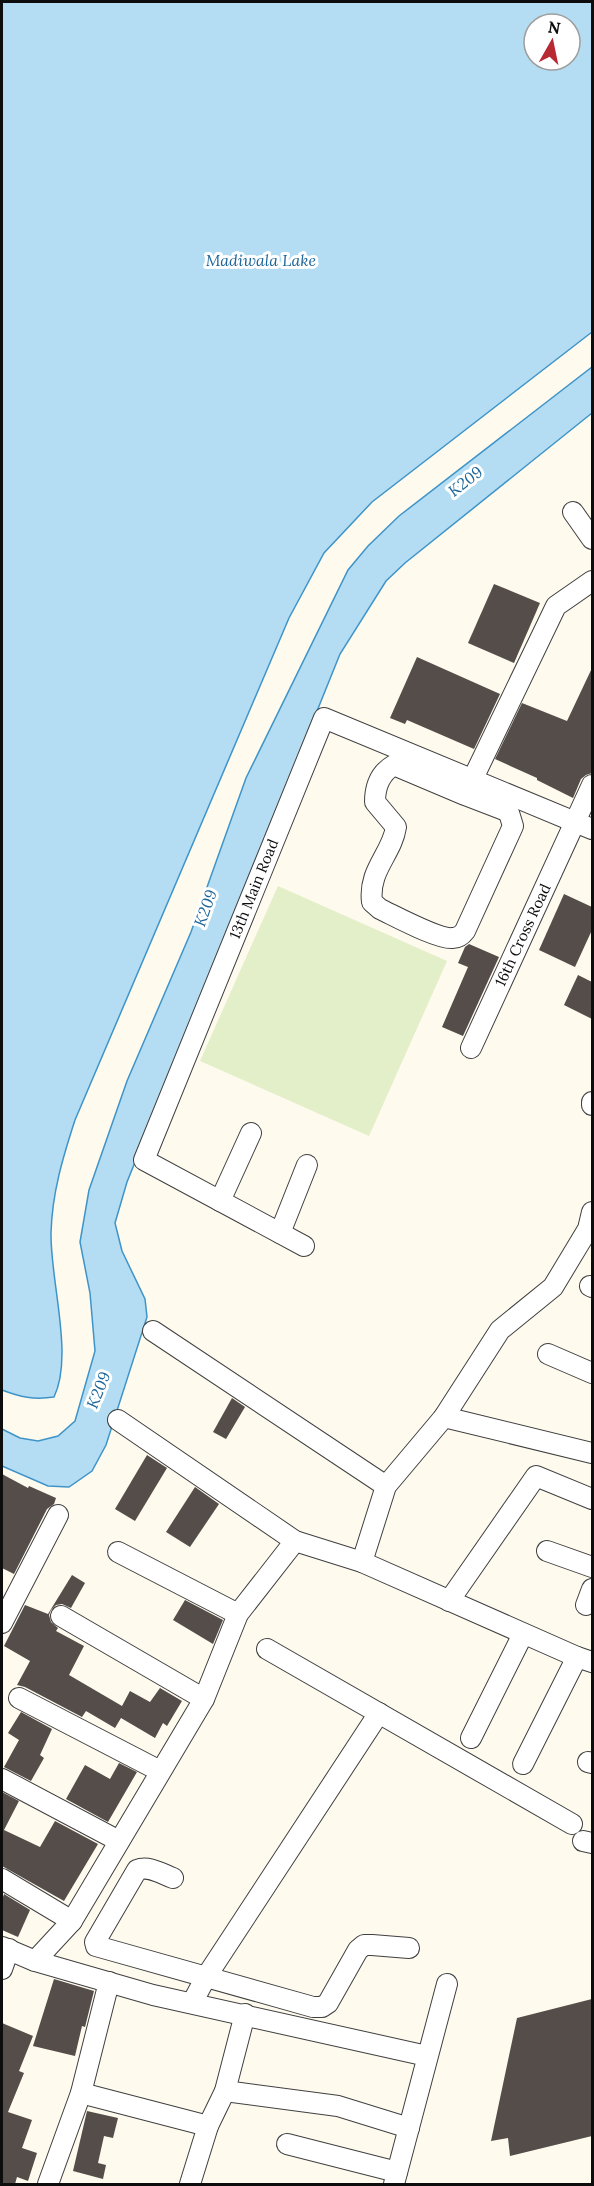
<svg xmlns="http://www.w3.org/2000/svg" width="594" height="2186" viewBox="0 0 594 2186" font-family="Lora,serif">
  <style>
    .pitch { fill: #e3efc9 }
    .water { fill: #b4ddf3; stroke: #3e94c8; stroke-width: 1.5; fill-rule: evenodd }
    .building { fill: #554d49 }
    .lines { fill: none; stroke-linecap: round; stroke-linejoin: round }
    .minor-casing { stroke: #404040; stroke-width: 22 }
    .minor { stroke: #fff; stroke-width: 20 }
    .labels { text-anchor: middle; stroke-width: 6; stroke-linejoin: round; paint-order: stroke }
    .street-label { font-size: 15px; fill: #0d0d0d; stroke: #fff }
    .water-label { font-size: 16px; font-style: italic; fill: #1b6599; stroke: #fff }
  </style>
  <rect width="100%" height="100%" fill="#fefaed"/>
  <polygon class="pitch" points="278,886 447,961 369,1136 200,1061"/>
  <g class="water">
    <path d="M2 2H592V332L372 502 324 553 289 618 75 1120C63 1157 52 1193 51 1233 50 1280 74 1356 54 1397 34 1400 20 1397 2 1390ZM534 24H570V60H534Z"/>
    <polygon points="592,367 592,413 405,563 386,581 340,654 127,1182 115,1223 122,1251 145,1299 147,1317 106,1445 92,1471 69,1487 48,1486 2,1466 2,1429 20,1438 38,1441 58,1436 75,1421 95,1351 90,1293 80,1242 89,1190 127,1081 191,932 246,778 348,570 368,546 399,516"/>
  </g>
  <g class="building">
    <polygon points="494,584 540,603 514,663 468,643"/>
    <polygon points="417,657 500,694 474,749 407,720 405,724 390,718"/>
    <polygon points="592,668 592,773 586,775 581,779 573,798 537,780 537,778 495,759 522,703 567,721"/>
    <polygon points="564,894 592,907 592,930 575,967 539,950"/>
    <polygon points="469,944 499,957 463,1036 442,1027 468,967 458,963 465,947"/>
    <polygon points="578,975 592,982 592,1019 564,1005"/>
    <polygon points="232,1398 245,1407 226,1439 213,1432"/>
    <polygon points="147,1455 167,1468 135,1521 115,1509"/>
    <polygon points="2,1474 28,1488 29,1486 56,1498 54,1504 47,1509 14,1574 2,1568"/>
    <polygon points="195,1487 219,1504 190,1547 166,1532"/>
    <polygon points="72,1575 85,1583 71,1608 62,1604 56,1605 51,1610 49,1615 51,1622 58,1628 56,1631 84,1646 69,1675 122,1706 130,1691 150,1702 160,1688 182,1701 167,1726 163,1723 155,1738 121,1718 115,1728 86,1711 82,1717 25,1687 17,1685 30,1661 4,1646 25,1605 48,1614"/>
    <polygon points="185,1600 223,1620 213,1644 173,1620"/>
    <polygon points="21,1712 52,1729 40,1755 44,1758 31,1781 4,1767 19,1740 8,1733"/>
    <polygon points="119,1763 137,1772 108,1822 66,1799 85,1765 110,1779"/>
    <polygon points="2,1792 19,1801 4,1830 40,1847 55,1821 98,1844 64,1901 2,1866"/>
    <polygon points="4,1894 30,1910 18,1937 2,1930 2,1900"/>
    <polygon points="54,1979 94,1991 85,2027 82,2026 75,2056 33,2046"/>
    <polygon points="592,1999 592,2136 510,2156 508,2138 491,2141 517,2018"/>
    <polygon points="2,2023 33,2036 19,2071 24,2073 8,2112 32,2120 22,2148 37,2153 28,2181 17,2177 15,2184 2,2184"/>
    <polygon points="87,2111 118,2118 113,2138 104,2136 98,2163 106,2165 103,2179 73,2171"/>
  </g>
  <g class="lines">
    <g class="minor-casing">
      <g id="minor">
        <polyline points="573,512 592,539"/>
        <path d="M465 795 394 765C380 773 375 786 375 802L396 827C392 854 368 870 372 902L380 909C395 916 439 940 453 938 458 938 462 935 465 931L513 826 509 813 504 810 465 795 556 606 592 581"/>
        <polyline points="471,1048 592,785"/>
        <polyline points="592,1102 592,1105"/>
        <polyline points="220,1201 251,1133"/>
        <polyline points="280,1233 307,1165"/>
        <polyline points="304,1246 144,1160 324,718 592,829"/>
        <polyline points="590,1286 592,1287"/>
        <polyline points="153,1331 386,1486"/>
        <polyline points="548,1354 592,1373"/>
        <polyline points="444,1417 592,1453"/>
        <polyline points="118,1420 295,1541"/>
        <polyline points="547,1551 592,1567"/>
        <polyline points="118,1552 238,1614"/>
        <polyline points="362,1562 386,1486 444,1417 500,1330 553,1287 588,1229 592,1212"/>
        <polyline points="449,1601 536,1476 592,1499"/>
        <polyline points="586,1605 592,1589"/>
        <polyline points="61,1616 204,1699"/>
        <polyline points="2,1623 58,1515"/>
        <polyline points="267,1649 572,1824"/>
        <polyline points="19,1698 160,1771"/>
        <polyline points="471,1738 523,1634"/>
        <polyline points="588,1762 592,1763"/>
        <polyline points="523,1764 577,1657"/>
        <polyline points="2,1779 119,1841"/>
        <polyline points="583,1841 592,1843"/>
        <path d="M173 1878C162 1874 149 1865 137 1870L95 1942 96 1946 313 2007H322L328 2003 358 1950 364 1945H372L409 1948"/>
        <polyline points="2,1879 72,1921"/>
        <polyline points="2,1947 35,1961 153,1995 427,2056"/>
        <polyline points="35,1961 72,1921 204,1699 238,1614 295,1541 362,1562 577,1657 592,1662"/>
        <polyline points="2,1969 9,1949"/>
        <polyline points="192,2003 206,1977 379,1713"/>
        <polyline points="225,2091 338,2106 409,2128"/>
        <polyline points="81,2093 208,2126 190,2184"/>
        <polyline points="208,2126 225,2091 245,2014"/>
        <polyline points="287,2144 397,2172"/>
        <polyline points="48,2184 81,2093 109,1982"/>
        <polyline points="394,2184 447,1984"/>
      </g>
    </g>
    <use href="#minor" class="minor"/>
  </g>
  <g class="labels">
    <g class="street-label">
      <text transform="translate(254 889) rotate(-68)" y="5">13th Main Road</text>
      <text transform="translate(523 935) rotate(-65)" y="5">16th Cross Road</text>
    </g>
    <g class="water-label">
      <text x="261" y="266">Madiwala Lake</text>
      <text transform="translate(465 481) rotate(-38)" y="6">K209</text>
      <text transform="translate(205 908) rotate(-70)" y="6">K209</text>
      <text transform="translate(98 1390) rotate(-68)" y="6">K209</text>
    </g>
  </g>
  <rect width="594" height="2186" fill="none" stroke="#0d0d0d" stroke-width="6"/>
  <g transform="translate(552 42) rotate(9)"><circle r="28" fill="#ffffff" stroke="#9e9e9e" stroke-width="1.5"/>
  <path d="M0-4.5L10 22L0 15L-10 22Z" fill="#b72a34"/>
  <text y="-9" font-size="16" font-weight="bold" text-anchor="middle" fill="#0d0d0d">N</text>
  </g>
</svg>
